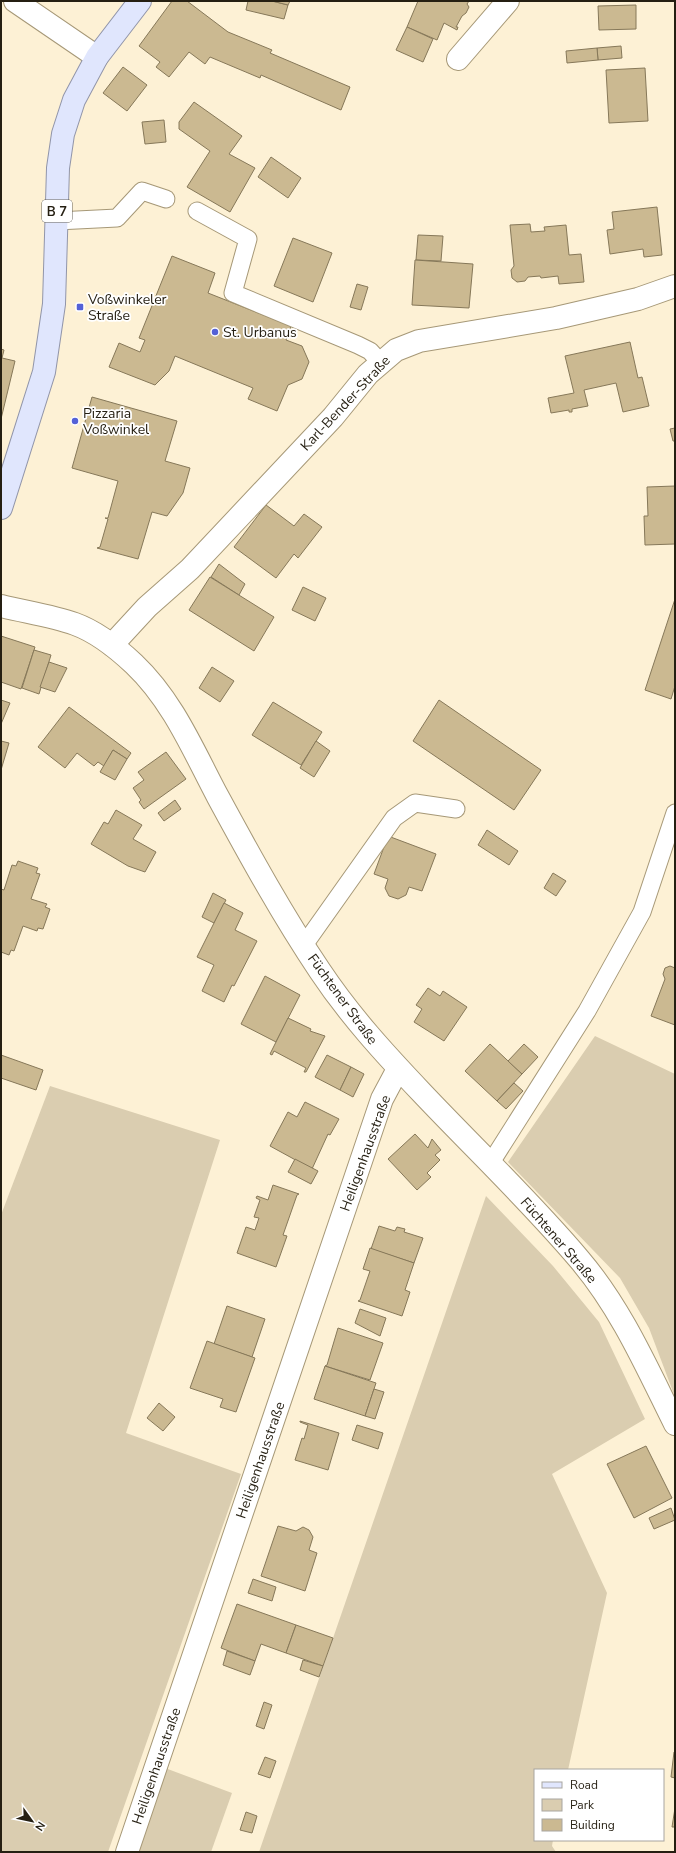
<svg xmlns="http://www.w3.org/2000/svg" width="676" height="1853" viewBox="0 0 676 1853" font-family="'Nunito Sans',sans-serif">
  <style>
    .green { fill: #dacdb0 }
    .building { fill: #cbb991; stroke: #867859 }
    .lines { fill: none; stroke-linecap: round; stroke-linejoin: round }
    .service-casing { stroke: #a69877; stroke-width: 19 }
    .minor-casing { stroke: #a69877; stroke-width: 24 }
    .tertiary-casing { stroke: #a69877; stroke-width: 24 }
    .primary-casing { stroke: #9195a9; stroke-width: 24 }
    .service { stroke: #fff; stroke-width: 17 }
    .minor { stroke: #fff; stroke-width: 22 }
    .tertiary { stroke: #fff; stroke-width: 22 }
    .primary { stroke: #e0e6fd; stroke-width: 22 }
    .poi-dot { fill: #5461d7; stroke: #fff; stroke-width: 1.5 }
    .labels { text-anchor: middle; stroke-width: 3.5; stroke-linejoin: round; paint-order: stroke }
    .shield { fill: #fff; stroke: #666259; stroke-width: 1 }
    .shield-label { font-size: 13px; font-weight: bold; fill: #251f12 }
    .poi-label { font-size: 14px; fill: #251f12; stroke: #fff; text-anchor: start }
    .street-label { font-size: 14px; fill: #251f12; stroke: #fff }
  </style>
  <rect width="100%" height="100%" fill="#fdf1d5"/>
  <g class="green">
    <polygon points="595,1036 675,1074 675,1397 649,1328 620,1278 508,1162"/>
    <polygon points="50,1086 220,1140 126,1433 241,1474 108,1852 1,1852 1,1215"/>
    <polygon points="486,1196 553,1266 599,1322 645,1419 552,1474 607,1593 568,1770 535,1770 535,1840 553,1840 552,1846 556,1852 259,1852"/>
    <polygon points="165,1768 232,1793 211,1852 137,1852"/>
  </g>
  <g class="building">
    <polygon points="172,1 187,1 228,32 272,50 270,53 350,87 341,110 261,75 260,78 210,57 205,64 189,52 169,77 156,67 160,62 139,46"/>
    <polygon points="248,1 272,1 288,5 284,19 246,10"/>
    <polygon points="272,1 290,1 288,5"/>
    <polygon points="418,1 469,1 467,4 469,7 466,13 462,16 456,27 458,27 457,30 444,23 437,40 407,27"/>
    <polygon points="636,5 636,29 599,30 598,6"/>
    <polygon points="407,27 433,39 423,62 396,50"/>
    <polygon points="621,46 622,58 598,60 597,48"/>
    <polygon points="597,48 598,60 567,63 566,51"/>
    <polygon points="123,67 147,85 127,111 103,93"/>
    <polygon points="645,68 648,121 609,123 606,70"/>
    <polygon points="194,102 242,136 229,154 255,168 230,212 187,187 210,151 179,129 179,122"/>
    <polygon points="164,120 166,142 145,144 142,122"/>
    <polygon points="271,157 301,178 288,198 258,177"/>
    <polygon points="657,207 662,255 644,257 643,249 610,254 607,230 614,229 612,212"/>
    <polygon points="530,224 531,232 545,231 544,227 566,225 569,255 581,254 584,282 559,284 558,276 541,278 540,276 528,277 525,281 517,282 512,278 511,270 514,266 510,225"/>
    <polygon points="418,235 443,236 441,261 416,260"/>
    <polygon points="293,238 332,253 313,302 274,286"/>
    <polygon points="172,256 215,273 208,293 291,326 286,340 302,346 309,362 302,379 288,385 277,411 248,399 253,388 175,356 169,371 155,385 109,367 119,343 140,352 145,340 139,338"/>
    <polygon points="415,260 473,264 469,308 412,305"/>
    <polygon points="357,284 368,287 361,310 350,307"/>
    <polygon points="630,342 638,378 642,377 649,406 623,412 616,383 584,390 588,406 572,409 572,412 569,412 569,410 551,413 548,398 574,393 565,356"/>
    <polygon points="1,349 4,350 2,358 15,361 1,419"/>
    <polygon points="92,397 177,421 165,461 190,468 183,493 167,516 152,512 138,559 97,548 100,547 108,519 105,518 108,518 118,481 72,468"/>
    <polygon points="675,428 675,441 673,441 670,429"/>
    <polygon points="675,486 675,544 645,545 644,516 648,516 647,487"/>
    <polygon points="266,505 294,526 304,514 322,527 298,558 294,554 276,578 234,547"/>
    <polygon points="219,564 245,584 239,595 211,577"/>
    <polygon points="210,577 274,617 254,651 189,610"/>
    <polygon points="303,587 326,598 315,621 292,610"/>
    <polygon points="675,599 675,686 671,699 645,690"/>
    <polygon points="1,636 35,647 21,689 1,682"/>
    <polygon points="34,650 51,655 39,694 22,688"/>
    <polygon points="49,662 67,668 55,692 40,687"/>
    <polygon points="212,667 234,681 220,702 199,688"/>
    <polygon points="1,700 10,703 1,724"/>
    <polygon points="439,700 541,770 514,810 413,741"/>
    <polygon points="273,702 322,732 301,765 252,735"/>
    <polygon points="69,707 131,753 127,759 113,750 104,766 98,762 94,766 77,753 65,768 38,747"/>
    <polygon points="1,741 9,743 1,770"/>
    <polygon points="316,741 330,751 314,777 300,768"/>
    <polygon points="113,750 127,759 115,780 100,772"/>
    <polygon points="166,752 186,779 144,809 139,802 141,800 133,788 144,780 138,772"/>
    <polygon points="175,800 181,809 164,821 158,813"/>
    <polygon points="116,810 142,825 133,839 156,852 145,872 128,866 91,844 104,822 108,824"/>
    <polygon points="487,830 518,851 509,865 478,845"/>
    <polygon points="388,836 436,854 422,891 409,887 406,895 398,899 389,896 385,888 388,879 374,874"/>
    <polygon points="18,861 38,868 36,873 40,874 31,899 47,904 45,907 50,909 43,929 38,928 37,931 23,926 14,951 11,950 9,955 1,952 1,889 4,890 12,865 16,866"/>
    <polygon points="553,873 566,881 556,896 544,888"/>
    <polygon points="213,893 226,900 214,923 202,917"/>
    <polygon points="224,903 243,913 235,930 257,941 234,986 232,985 224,1002 202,991 214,965 197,957"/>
    <polygon points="670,966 675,968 675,1025 651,1016 665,979 663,974 665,968"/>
    <polygon points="265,976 300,995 276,1042 241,1024"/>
    <polygon points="428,988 440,996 443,991 467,1007 444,1041 414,1022 422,1009 416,1005"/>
    <polygon points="288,1018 311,1029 310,1031 325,1036 306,1072 304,1072 306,1068 274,1051 272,1055 270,1054"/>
    <polygon points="490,1044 522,1074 497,1101 465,1071"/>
    <polygon points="524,1044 538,1057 522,1074 508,1061"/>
    <polygon points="1,1055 43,1070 36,1090 1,1078"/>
    <polygon points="327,1055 351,1067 340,1090 315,1077"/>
    <polygon points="351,1067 364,1074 353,1097 340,1090"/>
    <polygon points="514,1083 523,1091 506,1109 497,1101"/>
    <polygon points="305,1102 339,1119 330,1135 328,1134 312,1169 270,1146 288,1112 297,1117"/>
    <polygon points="415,1134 428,1148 432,1139 441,1150 435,1155 440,1160 427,1173 431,1177 417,1190 388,1159"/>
    <polygon points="295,1159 318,1171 311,1184 288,1172"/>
    <polygon points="273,1185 299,1194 297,1195 283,1235 287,1236 276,1267 237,1253 246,1227 255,1230 259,1218 254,1217 260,1200 256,1198 257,1196 268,1200"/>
    <polygon points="379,1226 395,1231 397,1227 405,1229 404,1232 423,1238 414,1263 371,1249"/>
    <polygon points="370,1248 414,1263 405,1290 410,1292 402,1316 358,1301 360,1300 370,1271 363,1269"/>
    <polygon points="227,1306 265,1319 252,1357 214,1344"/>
    <polygon points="360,1309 386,1318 380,1336 355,1323"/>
    <polygon points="338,1328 383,1343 370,1380 325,1366 327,1365"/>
    <polygon points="207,1341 255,1358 236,1412 220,1407 223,1399 190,1388"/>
    <polygon points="325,1366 376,1383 365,1416 314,1399"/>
    <polygon points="374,1389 384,1392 375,1419 365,1416"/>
    <polygon points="159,1403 175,1417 163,1431 147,1418"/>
    <polygon points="300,1421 339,1433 328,1470 295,1460 302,1438 304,1439 308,1425 300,1422"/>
    <polygon points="357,1425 383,1433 378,1449 352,1440"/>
    <polygon points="646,1446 672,1498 634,1518 607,1464"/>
    <polygon points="671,1508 675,1520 654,1529 649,1518"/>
    <polygon points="278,1526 296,1531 303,1527 309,1530 313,1537 309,1550 317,1553 305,1591 261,1576"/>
    <polygon points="253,1579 276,1587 272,1601 248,1593"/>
    <polygon points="237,1604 296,1625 286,1653 261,1644 255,1661 221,1648"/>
    <polygon points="296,1625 333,1638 323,1666 286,1653"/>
    <polygon points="227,1651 255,1661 250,1675 223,1665"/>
    <polygon points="303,1660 323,1666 319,1677 300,1670"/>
    <polygon points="264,1702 272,1705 264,1729 256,1726"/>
    <polygon points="674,1752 675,1752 675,1778 671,1777"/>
    <polygon points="265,1757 276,1761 270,1778 258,1774"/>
    <polygon points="675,1808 675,1827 672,1827"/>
    <polygon points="246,1812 257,1816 252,1833 240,1830"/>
  </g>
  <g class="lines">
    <g class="service-casing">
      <g id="service">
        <polyline points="197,211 248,239 233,293 358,345 370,351 380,362"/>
        <polyline points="57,221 117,218 142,191 166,199"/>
        <polyline points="304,945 394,818 415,803 456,809"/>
        <polyline points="490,1164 587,1011 642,912 675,813"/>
      </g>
    </g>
    <g class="minor-casing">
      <g id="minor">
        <polyline points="15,1 97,57"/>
        <polyline points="458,59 508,1"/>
        <polyline points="112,645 147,607 190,569 333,417 368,374 396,350 419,341 556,318 638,299 675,286"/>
        <polyline points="127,1852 382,1099 398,1069"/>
      </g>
    </g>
    <g class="tertiary-casing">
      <path id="tertiary" d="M1 606C25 612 52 616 75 624 97 632 117 648 134 664 173 701 193 750 218 797 250 856 283 916 320 971 350 1016 385 1054 422 1093 474 1148 530 1201 579 1259 621 1308 647 1368 675 1424"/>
    </g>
    <g class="primary-casing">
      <polyline id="primary" points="1,508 44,372 54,304 58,168 63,134 74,100 97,57 140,1"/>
    </g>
    <use href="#service" class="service"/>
    <use href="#minor" class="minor"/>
    <use href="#tertiary" class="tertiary"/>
    <use href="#primary" class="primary"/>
  </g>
  <g class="poi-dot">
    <rect x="76" y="303" width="8" height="8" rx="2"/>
    <circle cx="215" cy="332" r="4"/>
    <circle cx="75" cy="421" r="4"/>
  </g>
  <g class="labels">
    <rect class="shield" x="42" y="200" width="30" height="22" rx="3"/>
    <g class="shield-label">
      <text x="57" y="216">B 7</text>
    </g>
    <g class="poi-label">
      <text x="88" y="304">Voßwinkeler<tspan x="88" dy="16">Straße</tspan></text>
      <text x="223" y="337">St. Urbanus</text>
      <text x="83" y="418">Pizzaria<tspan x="83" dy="16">Voßwinkel</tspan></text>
    </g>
    <g class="street-label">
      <text transform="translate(345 403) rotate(-47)" y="5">Karl-Bender-Straße</text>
      <text transform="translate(343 999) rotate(54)" y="5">Füchtener Straße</text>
      <text transform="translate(365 1153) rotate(-70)" y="5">Heiligenhausstraße</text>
      <text transform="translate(559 1240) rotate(49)" y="5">Füchtener Straße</text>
      <text transform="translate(260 1460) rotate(-71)" y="5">Heiligenhausstraße</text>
      <text transform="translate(156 1766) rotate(-71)" y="5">Heiligenhausstraße</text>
    </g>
  </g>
  <rect width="676" height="1853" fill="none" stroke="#251f12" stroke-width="4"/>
  <rect x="534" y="1769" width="130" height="72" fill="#ffffff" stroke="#a8a5a0"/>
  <rect x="542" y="1782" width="20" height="6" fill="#e0e6fd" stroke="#a8a5a0"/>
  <text x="570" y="1789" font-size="12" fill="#251f12">Road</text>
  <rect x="542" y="1799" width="20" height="12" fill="#dacdb0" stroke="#a8a5a0"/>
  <text x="570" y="1809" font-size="12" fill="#251f12">Park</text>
  <rect x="542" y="1819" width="20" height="12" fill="#cbb991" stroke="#a8a5a0"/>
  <text x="570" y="1829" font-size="12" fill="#251f12">Building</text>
  <g transform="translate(32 1821) rotate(123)" stroke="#ffffff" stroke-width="3" paint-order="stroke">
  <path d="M0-3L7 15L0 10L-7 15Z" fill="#251f12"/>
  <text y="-6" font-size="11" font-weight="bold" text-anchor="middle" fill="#251f12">N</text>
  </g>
</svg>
